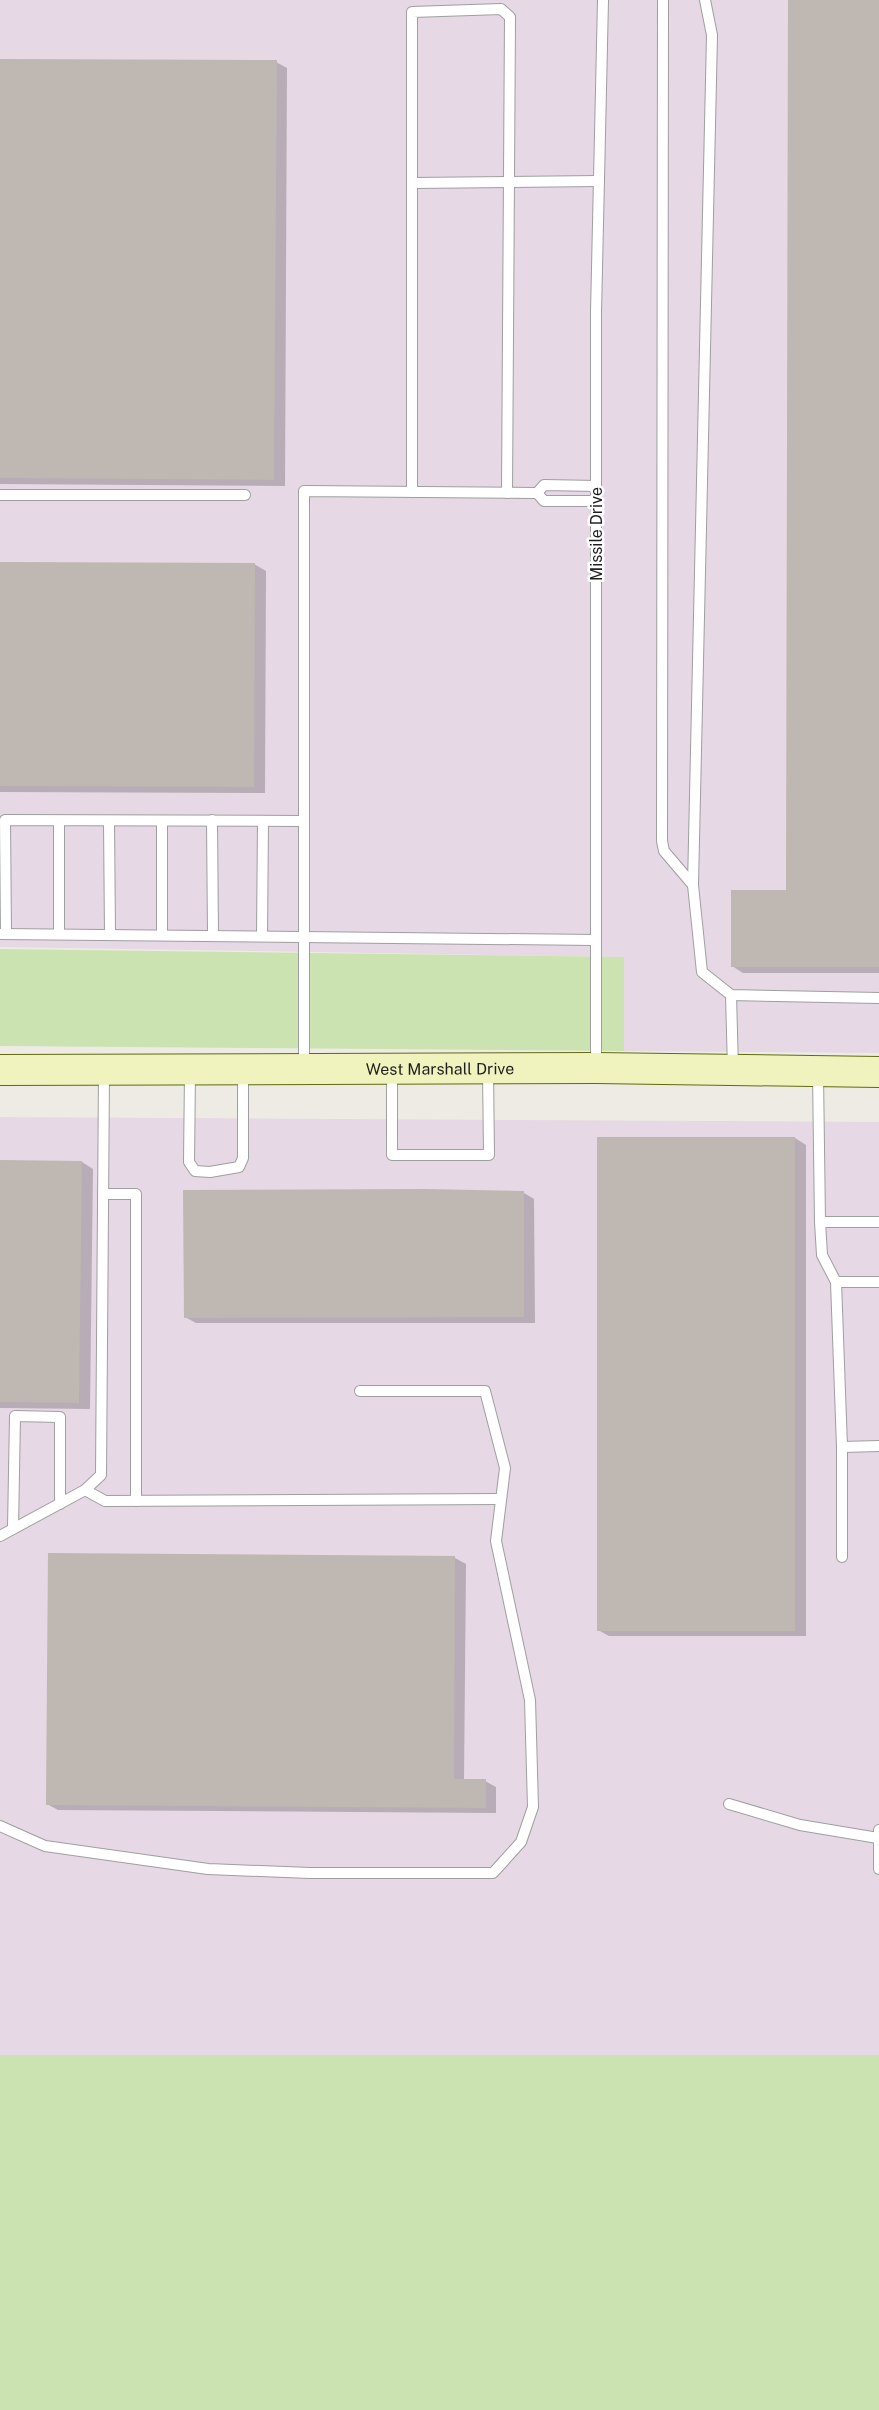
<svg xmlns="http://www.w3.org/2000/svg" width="879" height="2410" viewBox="0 0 879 2410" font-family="'Public Sans',sans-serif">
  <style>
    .industrial { fill: #e6d8e4 }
    .grass { fill: #cae3b0 }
    .shadow { fill: #0003 }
    .building { fill: #beb7b2 }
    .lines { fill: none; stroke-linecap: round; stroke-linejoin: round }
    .lane-casing { stroke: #9f9f9f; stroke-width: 12 }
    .secondary-casing { stroke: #616a10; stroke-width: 32 }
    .lane { stroke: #fff; stroke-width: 10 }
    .secondary { stroke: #f0f3be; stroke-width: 30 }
    .labels { text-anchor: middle; stroke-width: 5; stroke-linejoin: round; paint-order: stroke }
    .street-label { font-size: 16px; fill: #1e1e1e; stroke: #fff }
  </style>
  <rect width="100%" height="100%" fill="#eeebe5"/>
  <g class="industrial">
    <polygon points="0,0 879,0 879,1053 624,1051 624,957 0,947"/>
    <polygon points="0,1117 879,1122 879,2055 0,2055"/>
  </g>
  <g class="grass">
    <polygon points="0,949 624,957 624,1051 0,1046"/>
    <rect x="0" y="2055" width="879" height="355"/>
  </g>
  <g class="shadow">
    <polygon points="789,0 879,0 879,973 743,973 732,966 787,892"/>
    <polygon points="0,60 276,62 287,68 285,486 0,484"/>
    <polygon points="0,563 254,564 266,571 265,793 0,792"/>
    <polygon points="795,1138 806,1145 806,1636 609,1636 598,1630"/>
    <polygon points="0,1161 82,1162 93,1169 90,1409 0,1408"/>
    <polygon points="524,1193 534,1199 535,1323 196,1323 185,1317"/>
    <polygon points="455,1558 466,1564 464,1781 485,1781 496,1787 496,1813 58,1810 47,1804"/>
  </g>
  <g class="building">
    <polygon points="788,0 879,0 879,967 731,967 731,890 786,890"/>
    <polygon points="0,59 277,60 274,480 0,478"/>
    <polygon points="0,562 255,563 254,787 0,786"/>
    <rect x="597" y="1137" width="198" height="494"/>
    <polygon points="0,1160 82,1161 79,1403 0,1402"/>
    <polygon points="426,1189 524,1191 524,1317 184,1318 183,1190"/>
    <polygon points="48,1553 455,1556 454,1779 486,1779 486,1808 46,1805"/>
  </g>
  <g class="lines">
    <g class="lane-casing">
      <g id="lane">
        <polyline points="663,0 662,841 664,851 693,885"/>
        <polyline points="705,0 712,35 693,885 702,972 731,995 879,998"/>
        <polyline points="413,183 599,181"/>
        <polyline points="412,492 412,12 501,9 510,17 507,493"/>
        <polyline points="537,493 544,485 596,486"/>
        <polyline points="0,495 245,495"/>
        <polyline points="212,820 213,935"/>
        <polyline points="59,821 59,934"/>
        <polyline points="109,821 110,935"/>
        <polyline points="0,934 596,940"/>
        <polyline points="6,934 5,820 304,821"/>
        <polyline points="162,935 162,821"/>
        <polyline points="262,936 263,821"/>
        <polyline points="731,995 733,1069"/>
        <polyline points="596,1065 596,313 603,0"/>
        <polyline points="304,1068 304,491 537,493 544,501 596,501"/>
        <polyline points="392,1070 392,1155 489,1155 488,1070"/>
        <polyline points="190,1072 189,1162 195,1171 210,1172 239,1167 243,1158 243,1070"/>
        <polyline points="818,1074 820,1222 879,1222"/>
        <polyline points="103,1194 136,1194 136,1501"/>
        <polyline points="820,1222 822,1255 836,1282"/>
        <polyline points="879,1282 836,1282 842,1447 879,1446"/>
        <polyline points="842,1447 842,1557"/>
        <polyline points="85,1490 105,1501 501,1499"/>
        <polyline points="13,1528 15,1416 60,1417 60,1504"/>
        <polyline points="0,1536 85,1490 101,1475 104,1073"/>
        <polyline points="729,1804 800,1825 878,1838"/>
        <polyline points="0,1826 45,1846 208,1869 310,1873 493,1873 521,1842 533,1807 530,1700 496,1541 505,1468 485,1391 360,1391"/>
        <polyline points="879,1830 879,1869"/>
      </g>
    </g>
    <g class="secondary-casing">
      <g id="secondary">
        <path id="s1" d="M0 1070 596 1068 879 1072"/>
      </g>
    </g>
    <use href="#lane" class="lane"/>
    <use href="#secondary" class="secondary"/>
  </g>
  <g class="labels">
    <g class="street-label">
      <text transform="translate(596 534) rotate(-90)" y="6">Missile Drive</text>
      <text dy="6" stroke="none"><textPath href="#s1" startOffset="440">West Marshall Drive</textPath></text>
    </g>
  </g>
</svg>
